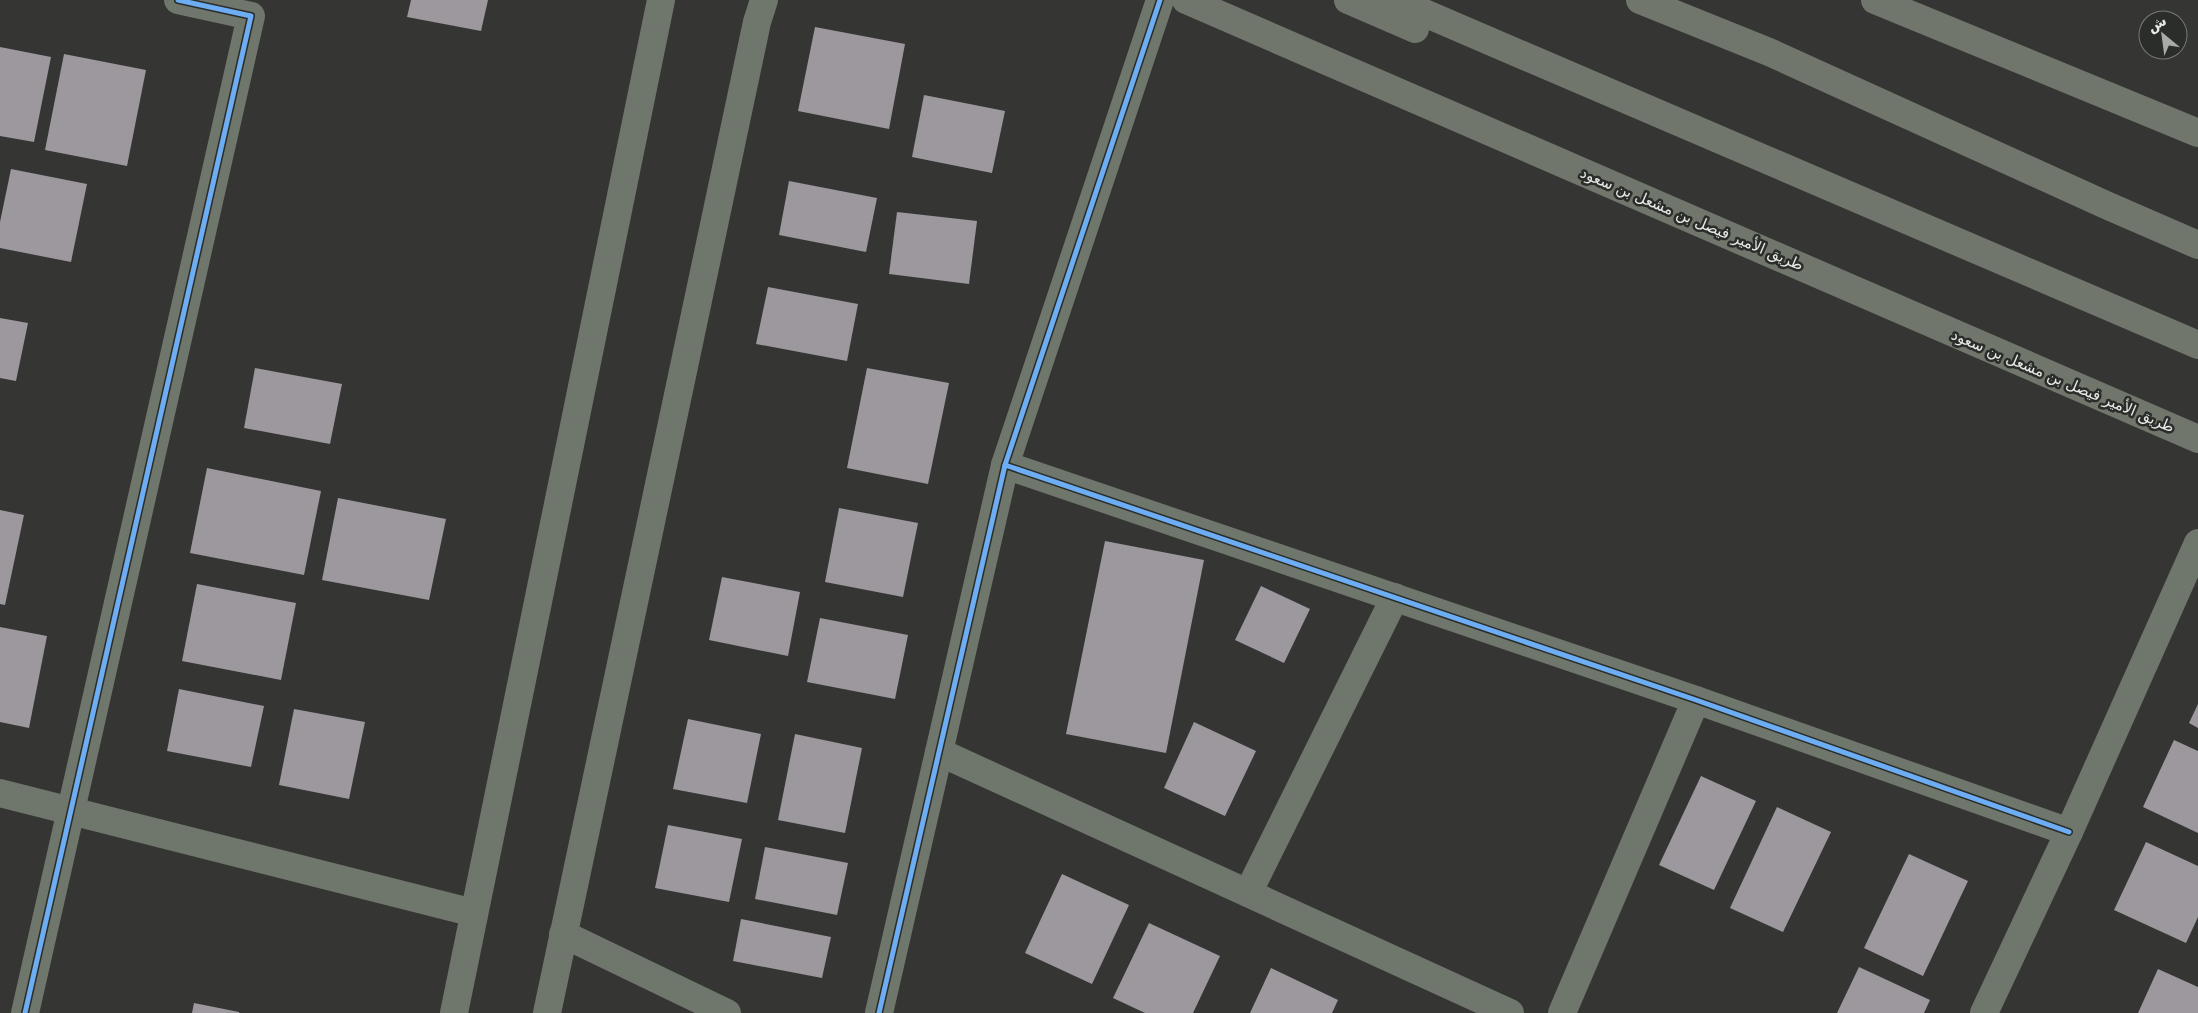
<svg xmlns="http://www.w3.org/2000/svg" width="2198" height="1013" viewBox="0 0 2198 1013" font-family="'DejaVu Sans',Cairo,sans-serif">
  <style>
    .building { fill: #9c989d }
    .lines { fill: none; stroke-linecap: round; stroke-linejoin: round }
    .minor { stroke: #6f766b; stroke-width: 28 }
    .major { stroke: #70766b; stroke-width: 28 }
    .cycleway-casing { stroke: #2a2d29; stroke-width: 8 }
    .cycleway { stroke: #6dadf4; stroke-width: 5 }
    .labels { text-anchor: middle; stroke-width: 5; stroke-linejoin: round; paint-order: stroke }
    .street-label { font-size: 15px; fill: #e8eae7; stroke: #2a2d29 }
  </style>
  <rect width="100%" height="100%" fill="#353634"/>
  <g class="building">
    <polygon points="411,0 488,0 481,31 407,17"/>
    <polygon points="815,27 905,44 889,129 798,111"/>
    <polygon points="0,47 51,57 34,142 0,136"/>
    <polygon points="64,54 146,70 127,166 45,150"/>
    <polygon points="924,95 1005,111 992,173 912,157"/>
    <polygon points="11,169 87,184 71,262 0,248 0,222"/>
    <polygon points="789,181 877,198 866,252 779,235"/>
    <polygon points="897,212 977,221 969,284 889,274"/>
    <polygon points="768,287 858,304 847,361 756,344"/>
    <polygon points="0,318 28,323 16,381 0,378"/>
    <polygon points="255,368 342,384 330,444 244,428"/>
    <polygon points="867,368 949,383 928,484 847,468"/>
    <polygon points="207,468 321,491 304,575 190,553"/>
    <polygon points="338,498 446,519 429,600 322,580"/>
    <polygon points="839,508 918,523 903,597 825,582"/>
    <polygon points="0,510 24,515 5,605 0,604"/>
    <polygon points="1105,541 1204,560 1166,753 1066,734"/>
    <polygon points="722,577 800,592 788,656 709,640"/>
    <polygon points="197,584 296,603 281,680 182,661"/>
    <polygon points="1261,586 1310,609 1284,663 1235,640"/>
    <polygon points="820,618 908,635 895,699 807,682"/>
    <polygon points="0,627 47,636 29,728 0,722"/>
    <polygon points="179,689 264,706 251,767 167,751"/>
    <polygon points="2198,704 2198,728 2189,723"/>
    <polygon points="294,709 365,722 349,799 279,785"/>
    <polygon points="688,719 761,734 747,803 673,789"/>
    <polygon points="1194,722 1256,751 1225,816 1164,788"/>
    <polygon points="795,734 862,748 845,833 778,820"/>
    <polygon points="2174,740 2198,751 2198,833 2143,807"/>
    <polygon points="1701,776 1756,801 1714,890 1659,865"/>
    <polygon points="1777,807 1831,832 1783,932 1730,908"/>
    <polygon points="668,825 742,839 729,902 655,888"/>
    <polygon points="2146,842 2198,866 2198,917 2186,943 2114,910"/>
    <polygon points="765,847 848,863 837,915 755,899"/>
    <polygon points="1909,854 1968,881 1923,976 1864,948"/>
    <polygon points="1062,874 1129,905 1092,984 1025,953"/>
    <polygon points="741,919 831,937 822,978 733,961"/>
    <polygon points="1149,923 1220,956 1193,1013 1145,1013 1113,998"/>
    <polygon points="1859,967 1930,1000 1924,1013 1837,1013"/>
    <polygon points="1271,968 1338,1000 1332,1013 1250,1013"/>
    <polygon points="2158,969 2198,987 2198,1013 2138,1013"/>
    <polygon points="194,1003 239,1012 239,1013 192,1013"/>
  </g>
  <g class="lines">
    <g class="minor">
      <polyline points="1005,465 1696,700 2069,832"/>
      <polyline points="939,752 1510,1013"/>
      <polyline points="0,793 474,913"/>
      <polyline points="1248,893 1395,597"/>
      <polyline points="563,934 727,1013"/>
      <polyline points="25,1013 251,16 178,0"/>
      <polyline points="454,1013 661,0"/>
      <polyline points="547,1013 757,22 764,0"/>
      <polyline points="879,1013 1005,465 1160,0"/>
      <polyline points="1562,1013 1696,700"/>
      <polyline points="1984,1013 2069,832 2198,543"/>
    </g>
    <g class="major">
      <polyline points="1186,0 2198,439"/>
      <polyline points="1348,0 1415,29"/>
      <polyline points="1394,0 2198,345"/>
      <polyline points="1640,0 1769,52 2106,205 2198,245"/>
      <polyline points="1875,0 2198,133"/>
    </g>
    <g class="cycleway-casing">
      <g id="cycleway">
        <polyline points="1005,465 1696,700 2069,832"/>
        <polyline points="25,1013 251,16 178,0"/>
        <polyline points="879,1013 1005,465 1160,0"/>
      </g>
    </g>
    <use href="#cycleway" class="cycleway"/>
  </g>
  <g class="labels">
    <g class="street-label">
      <text transform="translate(1692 219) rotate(23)" y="5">طريق الأمير فيصل بن مشعل بن سعود</text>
      <text transform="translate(2063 381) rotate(23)" y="5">طريق الأمير فيصل بن مشعل بن سعود</text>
    </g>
  </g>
  <g transform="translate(2163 35) rotate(331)"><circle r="24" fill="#2a2d29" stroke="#767975"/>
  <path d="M0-4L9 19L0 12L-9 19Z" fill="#a9aba8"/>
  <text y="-8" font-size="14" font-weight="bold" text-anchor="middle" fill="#e8eae7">ش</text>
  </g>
</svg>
